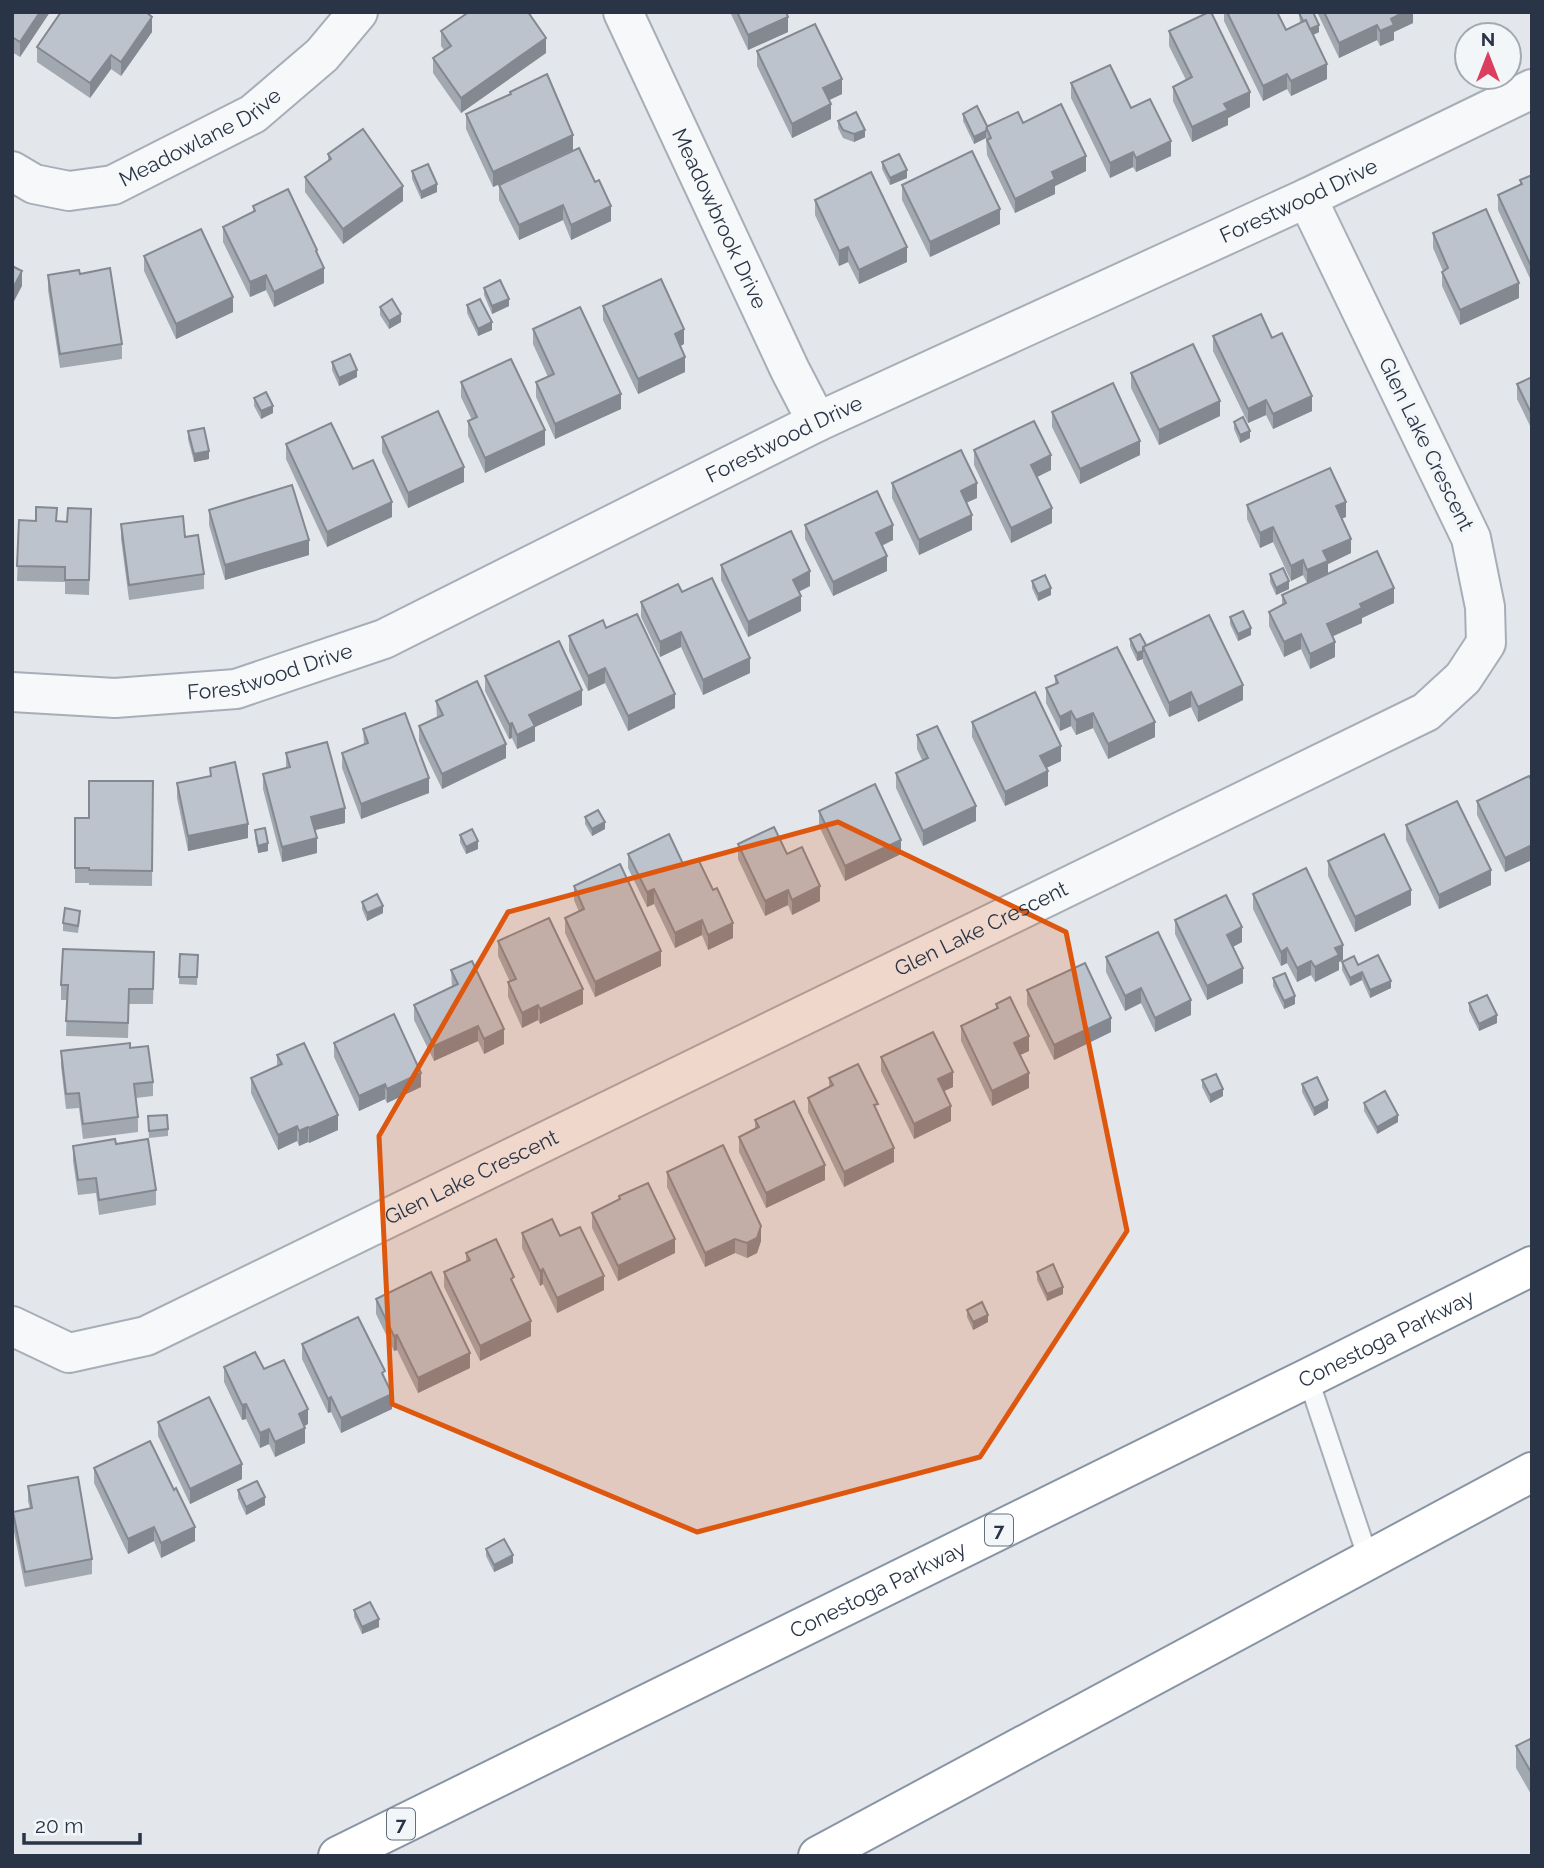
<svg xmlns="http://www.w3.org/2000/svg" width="1544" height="1868" viewBox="0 0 1544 1868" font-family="Raleway,sans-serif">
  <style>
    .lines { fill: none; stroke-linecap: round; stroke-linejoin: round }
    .service-casing { stroke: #a7aeb7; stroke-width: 23 }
    .minor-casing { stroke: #a7aeb7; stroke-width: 42 }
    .motorway-casing { stroke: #8995a4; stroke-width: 42 }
    .service { stroke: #f6f8fa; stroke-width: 19 }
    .minor { stroke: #f6f8fa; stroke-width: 38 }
    .motorway { stroke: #fff; stroke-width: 38 }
    .wall { fill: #a2a8b0 }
    .shaded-wall { fill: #848890 }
    .building { fill: #bcc3cd; stroke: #848890; stroke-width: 2 }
    .marked { fill: #de570f; fill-opacity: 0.2; stroke: #de570f; stroke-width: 5; stroke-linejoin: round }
    .labels { text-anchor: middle; stroke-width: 6; stroke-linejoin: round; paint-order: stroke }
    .shield { fill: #f3f6f9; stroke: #666f7c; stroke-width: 2 }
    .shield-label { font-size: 19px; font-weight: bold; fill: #293546 }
    .street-label { font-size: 21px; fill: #293546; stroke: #f3f6f9 }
  </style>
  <rect width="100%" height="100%" fill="#e3e7ec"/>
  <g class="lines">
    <g class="service-casing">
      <polyline id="service" points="1308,1378 1369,1561"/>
    </g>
    <g class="minor-casing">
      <g id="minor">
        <path id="s1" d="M623 12 790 370 817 422"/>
        <path id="s2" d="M12 171 34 184 69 191 113 185 253 114 322 55 358 12"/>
        <path id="s3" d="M12 692 115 698 236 689 384 639 817 422 1307 198 1532 89"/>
        <path id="s4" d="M12 1326 69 1353 146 1336 1426 712 1463 678 1486 643 1485 607 1471 538 1307 198"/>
      </g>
    </g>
    <g class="motorway-casing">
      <g id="motorway">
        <path id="s5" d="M338 1856 1308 1378 1532 1266"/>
        <polyline points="818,1856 1532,1472"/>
      </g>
    </g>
    <use href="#service" class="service"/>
    <use href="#minor" class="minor"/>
    <use href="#motorway" class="motorway"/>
  </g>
  <g class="wall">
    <polygon points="12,12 50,12 20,57 12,52"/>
    <polygon points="730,12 786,12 788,32 748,50"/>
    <polygon points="1224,12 1277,12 1286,30 1300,23 1299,13 1319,32 1313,35 1327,79 1291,96 1287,89 1263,101 1224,21"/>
    <polygon points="1317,12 1413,12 1413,23 1394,32 1394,40 1380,46 1377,40 1339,58"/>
    <polygon points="441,31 546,53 461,113 433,73 433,58 444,50 441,46"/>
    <polygon points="1169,31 1250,107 1228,118 1228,125 1192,142 1173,101 1173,87 1186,80 1169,46"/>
    <polygon points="152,32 121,76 111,69 90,98 37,62 37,47"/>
    <polygon points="757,51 842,94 829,100 831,119 792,138 757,66"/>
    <polygon points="1071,83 1131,108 1171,156 1136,172 1133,167 1110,178 1071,98"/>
    <polygon points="510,92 573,150 493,187 466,129 466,114 510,94"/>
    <polygon points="963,114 987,126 1023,123 1086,171 1055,186 1055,194 1015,213 987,155 986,138 974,144 963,121"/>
    <polygon points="838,121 865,137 854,142 843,138 838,128"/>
    <polygon points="328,154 403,201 343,244 305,192 305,177 328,161"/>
    <polygon points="882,162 907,178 890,185 882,169"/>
    <polygon points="412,171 437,192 421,199 412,179"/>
    <polygon points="1532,175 1532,283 1498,210 1498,195 1520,185 1520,180"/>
    <polygon points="499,185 611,221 571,240 563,220 519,240 499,200"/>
    <polygon points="902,185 1000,224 930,257 902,200"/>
    <polygon points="815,200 907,262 859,284 848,262 839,266 815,215"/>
    <polygon points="253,206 324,283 274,307 266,290 250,297 223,242 223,227 253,213"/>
    <polygon points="1433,233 1519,298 1460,325 1442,286 1442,272 1443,271 1433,248"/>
    <polygon points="144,256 233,312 176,339 144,271"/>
    <polygon points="48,275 122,344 122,359 60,368 48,290"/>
    <polygon points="484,288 509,306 492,314 484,295"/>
    <polygon points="467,305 492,330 478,336 467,313"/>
    <polygon points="603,306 684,344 680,346 685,372 638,394 603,320"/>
    <polygon points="380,307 401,322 389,329 380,315"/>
    <polygon points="533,329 621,409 555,439 536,397 536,382 548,377 533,344"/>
    <polygon points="1213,336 1312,411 1273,429 1266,415 1248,423 1213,351"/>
    <polygon points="332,362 357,377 339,386 332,370"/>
    <polygon points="1131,373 1220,416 1159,445 1131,388"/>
    <polygon points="1532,377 1532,430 1517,399 1517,384"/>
    <polygon points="461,382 545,445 485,473 468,436 468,421 472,420 461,397"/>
    <polygon points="254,398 273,413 261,419 254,406"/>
    <polygon points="1052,412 1140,455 1080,484 1052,427"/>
    <polygon points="1234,422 1250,438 1240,443 1234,429"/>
    <polygon points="188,431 209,459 194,462 188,439"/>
    <polygon points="382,437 464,482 408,508 382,452"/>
    <polygon points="286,444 353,469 392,517 327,547 286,459"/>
    <polygon points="974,450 1051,470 1037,477 1052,523 1011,543 974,465"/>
    <polygon points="892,483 977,498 966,503 972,530 919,555 892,498"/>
    <polygon points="1247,505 1346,517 1342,518 1351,553 1328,564 1328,574 1394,603 1362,618 1362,623 1332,636 1335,657 1310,669 1301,649 1284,657 1269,626 1269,612 1282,605 1282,595 1307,583 1303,575 1291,581 1273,542 1260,548 1247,519"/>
    <polygon points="91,509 89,595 65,594 65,582 17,581 19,520 67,522"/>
    <polygon points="209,510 309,555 225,580 209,525"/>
    <polygon points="121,524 185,537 204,574 204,589 129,600 121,539"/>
    <polygon points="805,525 893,540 882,546 887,571 833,596 805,539"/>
    <polygon points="721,565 810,586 799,592 801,611 748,637 721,580"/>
    <polygon points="1270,574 1289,589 1276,595 1270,582"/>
    <polygon points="1032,581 1051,595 1038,601 1032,588"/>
    <polygon points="682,592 750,673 703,695 681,647 660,657 641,617 641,602"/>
    <polygon points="1230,617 1251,635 1238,641 1230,624"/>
    <polygon points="606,628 675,708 628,731 605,683 588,691 569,651 569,636"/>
    <polygon points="1130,639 1146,645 1243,700 1198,722 1191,707 1169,717 1143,662 1143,659 1137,661 1130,646"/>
    <polygon points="485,676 582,705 535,727 535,741 517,749 512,738 509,739 485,691"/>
    <polygon points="1055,676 1155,737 1108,759 1093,728 1076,735 1071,726 1060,731 1046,703 1046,688 1055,684"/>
    <polygon points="436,701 506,758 442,789 419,741 419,726 437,717"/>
    <polygon points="972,722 1061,761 1046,768 1048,786 1005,806 972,737"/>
    <polygon points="363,729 429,793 361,819 342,768 342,753 364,745"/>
    <polygon points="917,735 976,821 923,846 896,788 896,773 922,760 917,749"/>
    <polygon points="286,753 345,823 315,830 317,853 282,862 263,789 263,774 286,768"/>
    <polygon points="210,768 248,838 188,851 177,798 177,783 210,776"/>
    <polygon points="153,781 152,886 89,885 89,883 75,883 75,818 89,818"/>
    <polygon points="1532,781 1532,860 1505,872 1477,815 1477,801"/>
    <polygon points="819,811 901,854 845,881 819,826"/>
    <polygon points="585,817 605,829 592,836 585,824"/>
    <polygon points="1406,825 1491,885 1439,909 1406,840"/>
    <polygon points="255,830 268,851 258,853 255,838"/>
    <polygon points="460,835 478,849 466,854 460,842"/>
    <polygon points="738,844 787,854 820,901 792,915 788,905 765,916 738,859"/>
    <polygon points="628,854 684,866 733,938 708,950 702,935 675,948 654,904 647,907 628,868"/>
    <polygon points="1328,861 1411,905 1355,932 1328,876"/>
    <polygon points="574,886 661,966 595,997 565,933 565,918 579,912 574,900"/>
    <polygon points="1253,894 1343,960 1339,962 1339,970 1315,982 1311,975 1297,982 1287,963 1281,966 1253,909"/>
    <polygon points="362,902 383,913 367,921 362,909"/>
    <polygon points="80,918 78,933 63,931 63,923"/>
    <polygon points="1175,920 1242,942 1232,947 1243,983 1207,1000 1175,934"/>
    <polygon points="498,941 583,1004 540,1024 538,1020 522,1028 508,997 508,982 510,982 498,956"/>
    <polygon points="180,954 198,955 197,985 179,984"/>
    <polygon points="1106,957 1191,1015 1155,1032 1141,1003 1125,1011 1106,972"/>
    <polygon points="1342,962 1358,965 1391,988 1370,998 1362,980 1350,986 1342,970"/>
    <polygon points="154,967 153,1004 129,1004 128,1038 66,1036 67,1000 61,1000 61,985"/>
    <polygon points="451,970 504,1044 484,1054 478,1041 434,1061 414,1020 414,1005 452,987"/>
    <polygon points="1273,978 1295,1004 1284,1009 1273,986"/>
    <polygon points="1027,990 1111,1032 1054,1060 1027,1005"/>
    <polygon points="1469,1003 1497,1023 1479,1031 1469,1011"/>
    <polygon points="996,1004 1029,1051 1020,1055 1029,1088 992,1106 961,1041 961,1026 996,1009"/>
    <polygon points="334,1043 421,1087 387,1103 385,1099 359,1111 334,1057"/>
    <polygon points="130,1048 153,1082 153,1096 136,1098 138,1117 138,1132 83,1139 79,1108 66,1109 61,1066 61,1051"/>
    <polygon points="277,1055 338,1130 309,1143 308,1142 299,1146 297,1141 278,1150 251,1093 251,1078 277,1067"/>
    <polygon points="881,1057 953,1087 944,1091 951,1121 914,1139 881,1071"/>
    <polygon points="829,1078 878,1112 894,1162 844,1187 808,1112 808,1098 829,1087"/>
    <polygon points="1202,1080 1223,1096 1210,1103 1202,1087"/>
    <polygon points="1302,1084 1328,1108 1314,1116 1302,1092"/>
    <polygon points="1364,1103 1398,1122 1377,1134 1364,1111"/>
    <polygon points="148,1116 168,1129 168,1136 149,1138"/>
    <polygon points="755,1120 825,1180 766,1208 739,1152 739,1137 755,1129"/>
    <polygon points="116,1144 156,1190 156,1205 99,1215 96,1193 78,1195 73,1161 73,1146"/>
    <polygon points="667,1172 761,1241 757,1253 747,1258 735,1253 705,1267 667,1187"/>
    <polygon points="619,1196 675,1253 618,1281 592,1228 592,1213 619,1199"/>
    <polygon points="522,1233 560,1236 604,1290 557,1313 543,1284 540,1286 522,1248"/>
    <polygon points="466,1253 514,1287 531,1336 480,1361 444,1287 444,1272 466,1261"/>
    <polygon points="1037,1272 1063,1294 1047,1301 1037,1280"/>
    <polygon points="376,1299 470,1368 418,1393 397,1350 394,1351 376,1314"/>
    <polygon points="967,1310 988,1322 973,1330 967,1317"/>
    <polygon points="302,1344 385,1379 392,1409 341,1433 331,1412 328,1413 302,1359"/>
    <polygon points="224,1367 264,1369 308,1424 304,1426 305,1443 275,1457 269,1444 260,1448 246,1419 242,1420 224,1382"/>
    <polygon points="158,1422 242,1479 190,1504 158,1436"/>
    <polygon points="94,1468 195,1541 161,1558 154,1541 128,1554 94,1483"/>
    <polygon points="28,1486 92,1559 92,1574 25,1587 13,1527 13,1512 30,1509 28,1501"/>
    <polygon points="238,1490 265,1505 246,1515 238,1498"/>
    <polygon points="486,1549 513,1563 494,1572 486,1556"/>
    <polygon points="354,1610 379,1627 362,1634 354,1617"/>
    <polygon points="1532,1738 1532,1796 1516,1768 1516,1746"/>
  </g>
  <g class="shaded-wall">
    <polygon points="40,12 50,12 20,57 20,42"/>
    <polygon points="1404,12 1413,12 1413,23 1394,32 1394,40 1380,46 1380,31 1391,19"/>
    <polygon points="152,17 152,32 121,76 121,62"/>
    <polygon points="788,17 788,32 748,50 748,35"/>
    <polygon points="1319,25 1319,32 1307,38 1307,30"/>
    <polygon points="1377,25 1377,40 1339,58 1339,43"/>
    <polygon points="546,38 546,53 461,113 461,98"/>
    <polygon points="111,55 111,69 90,98 90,83"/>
    <polygon points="1327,64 1327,79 1291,96 1291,81"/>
    <polygon points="1287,74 1287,89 1263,101 1263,86"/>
    <polygon points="842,79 842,94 823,103 823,88"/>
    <polygon points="1250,92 1250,107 1228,118 1228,125 1192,142 1192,127 1224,104"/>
    <polygon points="831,104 831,119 792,138 792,124"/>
    <polygon points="865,130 865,137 854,142 854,134"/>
    <polygon points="986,131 986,138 974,144 974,137"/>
    <polygon points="573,135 573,150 493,187 493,172"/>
    <polygon points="1171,141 1171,156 1136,172 1136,158"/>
    <polygon points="1133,152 1133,167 1110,178 1110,163"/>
    <polygon points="1086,156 1086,171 1055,186 1055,194 1015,213 1015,199 1052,172"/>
    <polygon points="907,170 907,178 890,185 890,178"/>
    <polygon points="437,184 437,192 421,199 421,192"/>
    <polygon points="403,186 403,201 343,244 343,229"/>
    <polygon points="563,205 563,220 519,240 519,225"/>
    <polygon points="611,206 611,221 571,240 571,225"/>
    <polygon points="1000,209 1000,224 930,257 930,242"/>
    <polygon points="848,247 848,262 839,266 839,251"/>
    <polygon points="907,247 907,262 859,284 859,270"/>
    <polygon points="324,268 324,283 274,307 274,292"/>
    <polygon points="22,271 22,286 12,305 12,290"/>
    <polygon points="266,275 266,290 250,297 250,282"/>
    <polygon points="1519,283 1519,298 1460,325 1460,310"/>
    <polygon points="233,297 233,312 176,339 176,324"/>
    <polygon points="509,299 509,306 492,314 492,306"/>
    <polygon points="401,314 401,322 389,329 389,321"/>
    <polygon points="492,322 492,330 478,336 478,329"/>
    <polygon points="684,329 684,344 675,349 675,334"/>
    <polygon points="685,357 685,372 638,394 638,379"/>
    <polygon points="357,370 357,377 339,386 339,378"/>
    <polygon points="621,394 621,409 555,439 555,424"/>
    <polygon points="1312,396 1312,411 1273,429 1273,414"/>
    <polygon points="1266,400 1266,415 1248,423 1248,409"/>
    <polygon points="1220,401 1220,416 1159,445 1159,430"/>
    <polygon points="273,406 273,413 261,419 261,411"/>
    <polygon points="545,430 545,445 485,473 485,458"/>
    <polygon points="1250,431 1250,438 1240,443 1240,435"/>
    <polygon points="1140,441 1140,455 1080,484 1080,469"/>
    <polygon points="209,451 209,459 194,462 194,454"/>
    <polygon points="1051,455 1051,470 1031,480 1031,465"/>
    <polygon points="464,467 464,482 408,508 408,493"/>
    <polygon points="977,483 977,498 961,505 961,491"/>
    <polygon points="392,502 392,517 327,547 327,532"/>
    <polygon points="1346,502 1346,517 1336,521 1336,506"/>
    <polygon points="1052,508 1052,523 1011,543 1011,528"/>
    <polygon points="972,515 972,530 919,555 919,540"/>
    <polygon points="893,525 893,540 876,548 876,533"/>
    <polygon points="1273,527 1273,542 1260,548 1260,533"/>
    <polygon points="1351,539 1351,553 1328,564 1328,576 1307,585 1307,570 1323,551"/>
    <polygon points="309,540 309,555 225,580 225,565"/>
    <polygon points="887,556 887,571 833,596 833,582"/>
    <polygon points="1303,560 1303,575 1291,581 1291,566"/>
    <polygon points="810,571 810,586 793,594 793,580"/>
    <polygon points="1289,581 1289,589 1276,595 1276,588"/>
    <polygon points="1051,588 1051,595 1038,601 1038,594"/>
    <polygon points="1394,588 1394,603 1362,618 1362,623 1327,639 1327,624 1360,604"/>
    <polygon points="801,596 801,611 748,637 748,622"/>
    <polygon points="1251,628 1251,635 1238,641 1238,634"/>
    <polygon points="681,632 681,647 660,657 660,642"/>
    <polygon points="1301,634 1301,649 1284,657 1284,642"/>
    <polygon points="1335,642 1335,657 1310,669 1310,654"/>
    <polygon points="1143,651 1143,659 1137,661 1137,653"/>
    <polygon points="750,658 750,673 703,695 703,680"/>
    <polygon points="605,668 605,683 588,691 588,676"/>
    <polygon points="1243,685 1243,700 1198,722 1198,707"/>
    <polygon points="582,690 582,705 535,727 535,741 517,749 517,735 529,715"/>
    <polygon points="1191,692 1191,707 1169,717 1169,703"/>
    <polygon points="675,694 675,708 628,731 628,716"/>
    <polygon points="1071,711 1071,726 1060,731 1060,717"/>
    <polygon points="1093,713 1093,728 1076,735 1076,720"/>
    <polygon points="1155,722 1155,737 1108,759 1108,744"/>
    <polygon points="512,723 512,738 509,739 509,724"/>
    <polygon points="506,744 506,758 442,789 442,774"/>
    <polygon points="1061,746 1061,761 1040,771 1040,756"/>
    <polygon points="1048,771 1048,786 1005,806 1005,792"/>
    <polygon points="429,778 429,793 361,819 361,804"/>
    <polygon points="976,806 976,821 923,846 923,831"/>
    <polygon points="345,808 345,823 311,831 311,817"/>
    <polygon points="605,822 605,829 592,836 592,829"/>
    <polygon points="248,824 248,838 188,851 188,836"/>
    <polygon points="317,838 317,853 282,862 282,847"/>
    <polygon points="901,840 901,854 845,881 845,866"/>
    <polygon points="478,841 478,849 466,854 466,847"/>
    <polygon points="268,843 268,851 258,853 258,846"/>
    <polygon points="1532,845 1532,860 1505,872 1505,858"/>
    <polygon points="1491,870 1491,885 1439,909 1439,895"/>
    <polygon points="820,886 820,901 792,915 792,900"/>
    <polygon points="654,889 654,904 647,907 647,892"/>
    <polygon points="788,890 788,905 765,916 765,901"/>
    <polygon points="1411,890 1411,905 1355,932 1355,917"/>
    <polygon points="383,906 383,913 367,921 367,913"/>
    <polygon points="702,920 702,935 675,948 675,933"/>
    <polygon points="733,923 733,938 708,950 708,935"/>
    <polygon points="1242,927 1242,942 1227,950 1227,935"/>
    <polygon points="1343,945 1343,960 1339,962 1339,970 1315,982 1315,967 1335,948"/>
    <polygon points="1287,948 1287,963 1281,966 1281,952"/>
    <polygon points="661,951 661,966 595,997 595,982"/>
    <polygon points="1311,961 1311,975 1297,982 1297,968"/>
    <polygon points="1243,968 1243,983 1207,1000 1207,986"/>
    <polygon points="1362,972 1362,980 1350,986 1350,978"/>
    <polygon points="1391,981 1391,988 1370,998 1370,990"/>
    <polygon points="1141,988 1141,1003 1125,1011 1125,996"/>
    <polygon points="583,989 583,1004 540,1024 540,1009"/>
    <polygon points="1295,996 1295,1004 1284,1009 1284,1001"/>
    <polygon points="1191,1000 1191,1015 1155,1032 1155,1018"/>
    <polygon points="538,1005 538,1020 522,1028 522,1013"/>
    <polygon points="1497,1015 1497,1023 1479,1031 1479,1024"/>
    <polygon points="1111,1018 1111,1032 1054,1060 1054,1045"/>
    <polygon points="478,1026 478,1041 434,1061 434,1046"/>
    <polygon points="504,1029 504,1044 484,1054 484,1039"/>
    <polygon points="1029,1036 1029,1051 1014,1058 1014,1043"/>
    <polygon points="953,1072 953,1087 938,1094 938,1079"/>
    <polygon points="421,1073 421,1087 387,1103 387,1089"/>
    <polygon points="1029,1073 1029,1088 992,1106 992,1091"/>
    <polygon points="385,1084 385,1099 359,1111 359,1096"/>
    <polygon points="1223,1089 1223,1096 1210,1103 1210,1095"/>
    <polygon points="1328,1100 1328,1108 1314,1116 1314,1108"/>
    <polygon points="951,1106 951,1121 914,1139 914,1124"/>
    <polygon points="338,1115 338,1130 309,1143 309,1128"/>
    <polygon points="1398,1115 1398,1122 1377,1134 1377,1127"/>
    <polygon points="297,1126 297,1141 278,1150 278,1135"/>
    <polygon points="308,1127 308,1142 299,1146 299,1131"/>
    <polygon points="894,1148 894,1162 844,1187 844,1172"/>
    <polygon points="825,1165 825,1180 766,1208 766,1193"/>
    <polygon points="761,1226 761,1241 757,1253 747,1258 747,1243"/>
    <polygon points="675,1239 675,1253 618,1281 618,1266"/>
    <polygon points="735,1239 735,1253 705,1267 705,1253"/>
    <polygon points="543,1269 543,1284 540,1286 540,1271"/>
    <polygon points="604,1276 604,1290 557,1313 557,1298"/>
    <polygon points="1063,1287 1063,1294 1047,1301 1047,1294"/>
    <polygon points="988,1315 988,1322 973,1330 973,1322"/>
    <polygon points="531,1321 531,1336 480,1361 480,1346"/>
    <polygon points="397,1335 397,1350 394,1351 394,1336"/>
    <polygon points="470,1353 470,1368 418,1393 418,1378"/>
    <polygon points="392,1394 392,1409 341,1433 341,1418"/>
    <polygon points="331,1397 331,1412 328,1413 328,1399"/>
    <polygon points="246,1404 246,1419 242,1420 242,1405"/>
    <polygon points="308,1409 308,1424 299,1429 299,1414"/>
    <polygon points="305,1428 305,1443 275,1457 275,1442"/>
    <polygon points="269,1429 269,1444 260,1448 260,1433"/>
    <polygon points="242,1464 242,1479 190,1504 190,1489"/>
    <polygon points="265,1497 265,1505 246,1515 246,1507"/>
    <polygon points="154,1527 154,1541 128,1554 128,1539"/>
    <polygon points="195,1527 195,1541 161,1558 161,1543"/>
    <polygon points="513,1555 513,1563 494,1572 494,1565"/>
    <polygon points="379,1619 379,1627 362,1634 362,1627"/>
  </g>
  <g class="building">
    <polygon points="12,12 40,12 20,42 12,37"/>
    <polygon points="61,12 146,12 152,17 121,62 111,55 90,83 37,47"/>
    <polygon points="469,12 528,12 546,38 461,98 433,58 451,46 441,31"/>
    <polygon points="737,12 786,12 788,17 748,35"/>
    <polygon points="1209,12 1211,12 1250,92 1224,104 1228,110 1192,127 1173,87 1192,77 1169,31"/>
    <polygon points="1227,12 1277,12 1286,30 1306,20 1327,64 1291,81 1287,74 1263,86"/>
    <polygon points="1301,12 1313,12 1319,25 1310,29 1306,20 1303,21 1299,13"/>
    <polygon points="1324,12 1404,12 1391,19 1394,25 1380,31 1377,25 1339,43"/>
    <polygon points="815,24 842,79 823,88 831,104 792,124 757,51"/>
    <polygon points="1110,65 1131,108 1150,99 1171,141 1136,158 1133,152 1110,163 1071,83"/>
    <polygon points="547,74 573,135 493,172 466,114 511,94 510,92"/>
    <polygon points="1061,104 1086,156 1052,172 1055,179 1015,199 987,140 991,138 986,127 1018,112 1023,123"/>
    <polygon points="977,106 987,126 986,131 974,137 963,114"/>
    <polygon points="856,112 865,130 854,134 843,130 838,121"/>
    <polygon points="363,129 403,186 343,229 305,177 331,159 328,154"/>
    <polygon points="579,148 595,182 599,180 611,206 571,225 563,205 519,225 499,185"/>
    <polygon points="972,151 1000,209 930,242 902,185"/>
    <polygon points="899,154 907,170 890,178 882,162"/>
    <polygon points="428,164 437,184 421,192 412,171"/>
    <polygon points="871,172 907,247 859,270 848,247 839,251 815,200"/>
    <polygon points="1532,175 1532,268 1498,195 1522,184 1520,180"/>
    <polygon points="288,189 317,250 316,251 324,268 274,292 266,275 250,282 223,227 255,211 253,206"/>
    <polygon points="1486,209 1519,283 1460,310 1442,272 1448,268 1433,233"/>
    <polygon points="201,229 233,297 176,324 144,256"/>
    <polygon points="12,266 22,271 12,290"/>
    <polygon points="110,268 122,344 60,354 48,275 79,270 80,274"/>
    <polygon points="661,279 684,329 675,334 685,357 638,379 603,306"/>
    <polygon points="500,280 509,299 492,306 484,288"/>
    <polygon points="392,299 401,314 389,321 380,307"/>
    <polygon points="480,299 492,322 478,329 467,305"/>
    <polygon points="580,307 621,394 555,424 536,382 554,374 533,329"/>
    <polygon points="1261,314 1272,338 1282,333 1312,396 1273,414 1266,400 1248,409 1213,336"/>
    <polygon points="1193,344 1220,401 1159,430 1131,373"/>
    <polygon points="350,354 357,370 339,378 332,362"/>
    <polygon points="511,359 545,430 485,458 468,421 477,417 461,382"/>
    <polygon points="1532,377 1532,415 1517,384"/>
    <polygon points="1113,383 1140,441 1080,469 1052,412"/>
    <polygon points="266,392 273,406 261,411 254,398"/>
    <polygon points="438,411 464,467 408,493 382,437"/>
    <polygon points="1243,417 1250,431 1240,435 1234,422"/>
    <polygon points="1034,421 1051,455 1031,465 1052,508 1011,528 974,450"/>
    <polygon points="331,423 353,469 373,460 392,502 327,532 286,444"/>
    <polygon points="204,428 209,451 194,454 188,431"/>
    <polygon points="961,450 977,483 961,491 972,515 919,540 892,483"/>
    <polygon points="1330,468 1346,502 1336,506 1351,539 1323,551 1328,561 1307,570 1303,560 1291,566 1273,527 1260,533 1247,505"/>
    <polygon points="292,485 309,540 225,565 209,510"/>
    <polygon points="877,491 893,525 876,533 887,556 833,582 805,525"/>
    <polygon points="36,507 57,508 56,521 67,522 68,508 91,509 89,580 65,580 65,567 17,566 19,520 36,521"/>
    <polygon points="183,516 185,537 198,535 204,574 129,585 121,524"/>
    <polygon points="791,531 810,571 793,580 801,596 748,622 721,565"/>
    <polygon points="1377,551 1394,588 1360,604 1362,608 1327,624 1335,642 1310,654 1301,634 1284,642 1269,612 1286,603 1282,595"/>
    <polygon points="1283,568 1289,581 1276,588 1270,574"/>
    <polygon points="1045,575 1051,588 1038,594 1032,581"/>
    <polygon points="712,578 750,658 703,680 681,632 660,642 641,602 678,584 682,592"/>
    <polygon points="1243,611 1251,628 1238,634 1230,617"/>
    <polygon points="637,614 675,694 628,716 605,668 588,676 569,636 603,620 606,628"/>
    <polygon points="1209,615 1243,685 1198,707 1191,692 1169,703 1143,647"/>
    <polygon points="1140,634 1146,645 1143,647 1143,651 1137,653 1130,639"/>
    <polygon points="559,641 582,690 529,715 535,726 517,735 512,723 509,724 485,676"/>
    <polygon points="1117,647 1155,722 1108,744 1093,713 1076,720 1071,711 1060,717 1046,688 1058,683 1055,676"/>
    <polygon points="477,681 506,744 442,774 419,726 443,715 436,701"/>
    <polygon points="1035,692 1061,746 1040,756 1048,771 1005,792 972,722"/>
    <polygon points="405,713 429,778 361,804 342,753 368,743 363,729"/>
    <polygon points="937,726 976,806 923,831 896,773 928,758 917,735"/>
    <polygon points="327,742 345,808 311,817 317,838 282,847 263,774 290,767 286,753"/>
    <polygon points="235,762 248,824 188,836 177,783 211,776 210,768"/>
    <polygon points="1529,776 1532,781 1532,845 1505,858 1477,801"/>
    <polygon points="89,781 153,781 152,871 89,870 89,868 75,868 75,818 89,818"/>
    <polygon points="875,784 901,840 845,866 819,811"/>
    <polygon points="1457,801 1491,870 1439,895 1406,825"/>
    <polygon points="598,810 605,822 592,829 585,817"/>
    <polygon points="774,827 787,854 802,847 820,886 792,900 788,890 765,901 738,844"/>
    <polygon points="265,828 268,843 258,846 255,830"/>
    <polygon points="472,829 478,841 466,847 460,835"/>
    <polygon points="669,834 684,866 698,859 713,890 717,888 733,923 708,935 702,920 675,933 654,889 647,892 628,854"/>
    <polygon points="1384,834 1411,890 1355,917 1328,861"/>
    <polygon points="620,864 661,951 595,982 565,918 584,909 574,886"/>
    <polygon points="1306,868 1343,945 1335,948 1339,955 1315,967 1311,961 1297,968 1287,948 1281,952 1253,894"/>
    <polygon points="377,894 383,906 367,913 362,902"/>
    <polygon points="1226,895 1242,927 1227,935 1243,968 1207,986 1175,920"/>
    <polygon points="65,908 80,911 78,926 63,923"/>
    <polygon points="549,918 583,989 540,1009 538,1005 522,1013 508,982 516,979 498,941"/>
    <polygon points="1158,932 1191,1000 1155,1018 1141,988 1125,996 1106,957"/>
    <polygon points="63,949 154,952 153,989 129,989 128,1023 66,1021 68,985 61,985"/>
    <polygon points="180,954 198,955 197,977 179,977"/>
    <polygon points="1378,955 1391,981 1370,990 1362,972 1350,978 1342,962 1354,956 1358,965"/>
    <polygon points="472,961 504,1029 484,1039 478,1026 434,1046 414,1005 458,984 451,970"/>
    <polygon points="1085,963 1111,1018 1054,1045 1027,990"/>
    <polygon points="1285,973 1295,996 1284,1001 1273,978"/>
    <polygon points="1487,995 1497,1015 1479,1024 1469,1003"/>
    <polygon points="1010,997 1029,1036 1014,1043 1029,1073 992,1091 961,1026 998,1008 996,1004"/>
    <polygon points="394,1014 421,1073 387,1089 385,1084 359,1096 334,1043"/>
    <polygon points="933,1032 953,1072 938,1079 951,1106 914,1124 881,1057"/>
    <polygon points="130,1043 130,1048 148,1046 153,1082 134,1084 138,1117 83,1124 79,1093 66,1094 61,1051"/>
    <polygon points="304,1043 338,1115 309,1128 308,1127 299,1131 297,1126 278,1135 251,1078 282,1064 277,1055"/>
    <polygon points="858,1064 878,1104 874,1105 894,1148 844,1172 808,1098 833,1085 829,1078"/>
    <polygon points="1216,1074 1223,1089 1210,1095 1202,1080"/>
    <polygon points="1317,1077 1328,1100 1314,1108 1302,1084"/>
    <polygon points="1385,1091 1398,1115 1377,1127 1364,1103"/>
    <polygon points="794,1101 825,1165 766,1193 739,1137 759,1127 755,1120"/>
    <polygon points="167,1115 168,1129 149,1131 148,1116"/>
    <polygon points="115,1139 116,1144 148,1139 156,1190 99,1200 96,1178 78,1180 73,1146"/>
    <polygon points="723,1145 761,1226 757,1238 747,1243 735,1239 705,1253 667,1172"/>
    <polygon points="648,1183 675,1239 618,1266 592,1213 620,1199 619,1196"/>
    <polygon points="552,1219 560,1236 580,1227 604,1276 557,1298 543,1269 540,1271 522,1233"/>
    <polygon points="496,1239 514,1277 511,1279 531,1321 480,1346 444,1272 470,1260 466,1253"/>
    <polygon points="1053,1264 1063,1287 1047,1294 1037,1272"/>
    <polygon points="431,1272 470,1353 418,1378 397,1335 394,1336 376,1299"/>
    <polygon points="982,1302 988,1315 973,1322 967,1310"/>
    <polygon points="358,1317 385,1371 382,1373 392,1394 341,1418 331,1397 328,1399 302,1344"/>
    <polygon points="255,1352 264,1369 284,1360 308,1409 299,1414 305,1428 275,1442 269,1429 260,1433 246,1404 242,1405 224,1367"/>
    <polygon points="209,1397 242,1464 190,1489 158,1422"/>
    <polygon points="150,1441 174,1490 176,1488 195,1527 161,1543 154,1527 128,1539 94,1468"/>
    <polygon points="78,1477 92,1559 25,1572 13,1512 32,1508 28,1486"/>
    <polygon points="257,1481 265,1497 246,1507 238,1490"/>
    <polygon points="504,1539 513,1555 494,1565 486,1549"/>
    <polygon points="370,1602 379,1619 362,1627 354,1610"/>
    <polygon points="1532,1738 1532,1774 1516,1746"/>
  </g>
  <path class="marked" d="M838 822 1066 932 1127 1231 980 1457 697 1532 392 1404 379 1136 508 912Z"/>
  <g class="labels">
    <g class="shield">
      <rect x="985" y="1514.5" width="28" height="31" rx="5"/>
      <rect x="387" y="1808.5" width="28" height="31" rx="5"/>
    </g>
    <g class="shield-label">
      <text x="999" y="1537">7</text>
      <text x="401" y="1831">7</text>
    </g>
    <g class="street-label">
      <text dy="7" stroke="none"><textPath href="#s2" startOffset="205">Meadowlane Drive</textPath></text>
      <text dy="7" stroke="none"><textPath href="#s3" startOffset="1395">Forestwood Drive</textPath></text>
      <text dy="7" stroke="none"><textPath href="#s1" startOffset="228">Meadowbrook Drive</textPath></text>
      <text dy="7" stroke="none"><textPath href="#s3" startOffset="828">Forestwood Drive</textPath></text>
      <text transform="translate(1426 444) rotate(64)" y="7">Glen Lake Crescent</text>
      <text dy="7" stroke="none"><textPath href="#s3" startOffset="261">Forestwood Drive</textPath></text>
      <text dy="7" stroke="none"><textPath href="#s4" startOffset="1071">Glen Lake Crescent</textPath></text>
      <text dy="7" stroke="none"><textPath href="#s4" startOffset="504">Glen Lake Crescent</textPath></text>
      <text dy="7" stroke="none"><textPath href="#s5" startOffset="1169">Conestoga Parkway</textPath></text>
      <text dy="7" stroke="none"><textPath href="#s5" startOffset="602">Conestoga Parkway</textPath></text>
    </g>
  </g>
  <rect width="1544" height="1868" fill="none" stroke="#293546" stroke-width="28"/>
  <g transform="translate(1488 56)"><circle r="33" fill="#f3f6f9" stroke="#a2a9b1" stroke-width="2"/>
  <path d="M0-5L12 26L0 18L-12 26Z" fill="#db3e5f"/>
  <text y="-10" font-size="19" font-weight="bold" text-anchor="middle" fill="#293546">N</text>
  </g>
  <path d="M24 1833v10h116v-10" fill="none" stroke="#293546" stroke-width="3.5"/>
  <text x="35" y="1833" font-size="21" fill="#293546" stroke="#f3f6f9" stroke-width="5" paint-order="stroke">20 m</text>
</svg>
